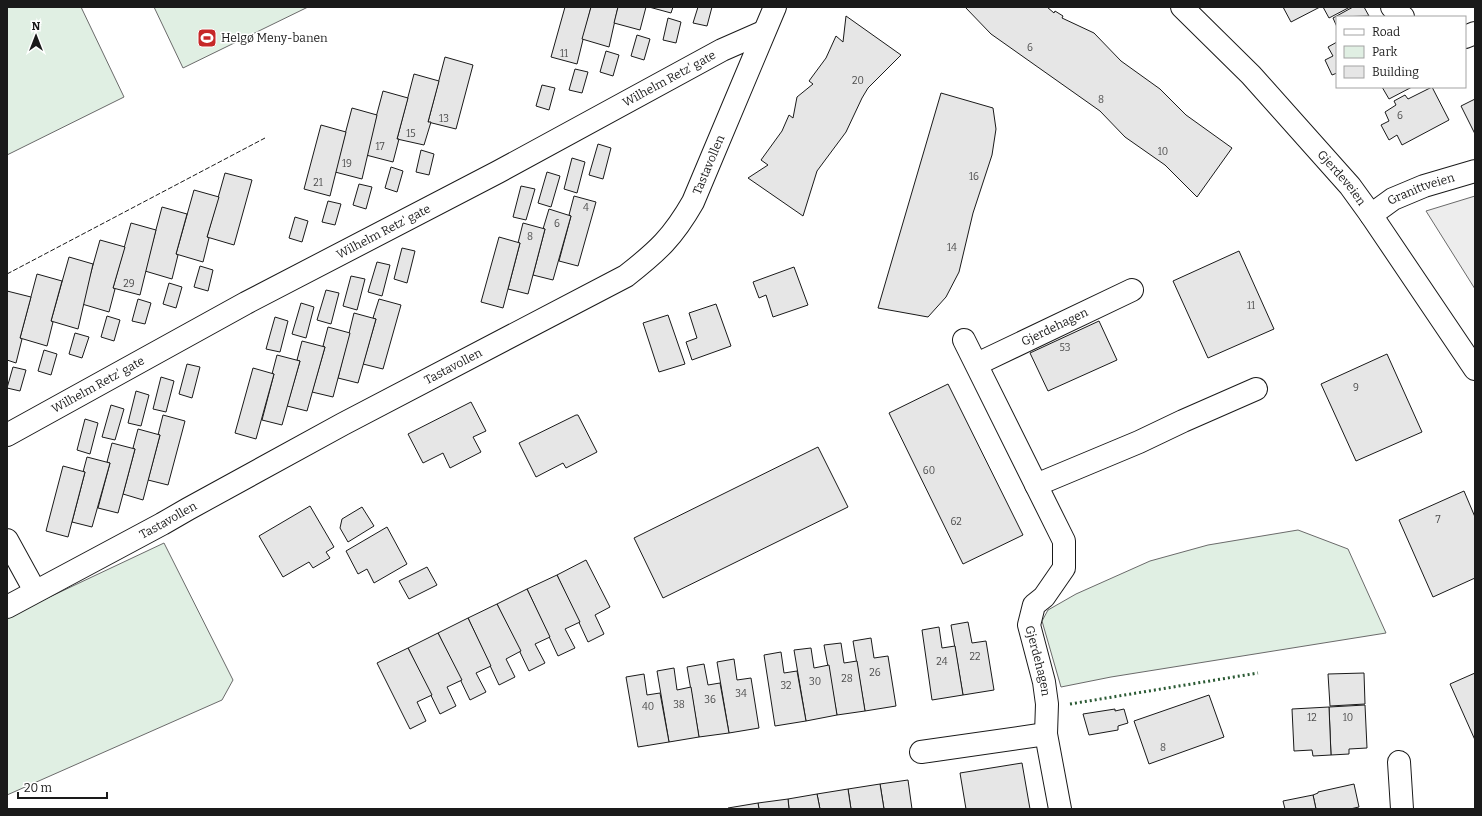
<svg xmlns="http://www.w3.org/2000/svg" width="1482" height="816" viewBox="0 0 1482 816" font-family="Bitter,serif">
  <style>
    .green { fill: #e0efe3; stroke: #6a6a6a }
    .parking { fill: #ededed; stroke: #6a6a6a }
    .building { fill: #e6e6e6; stroke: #1a1a1a }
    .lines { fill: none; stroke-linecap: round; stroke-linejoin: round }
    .street-casing { stroke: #1a1a1a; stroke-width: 24 }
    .secondary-casing { stroke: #1a1a1a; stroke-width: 24 }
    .street { stroke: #fff; stroke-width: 22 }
    .secondary { stroke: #fff; stroke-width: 22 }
    .hedge { stroke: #2b5a34; stroke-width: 3; stroke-dasharray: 2 3; stroke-linecap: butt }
    .fence { stroke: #1a1a1a; stroke-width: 1; stroke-dasharray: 5 2; stroke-linecap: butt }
    .labels { text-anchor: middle; stroke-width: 3; stroke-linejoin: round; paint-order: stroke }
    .number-label { font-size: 10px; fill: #4d4d4d }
    .poi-label { font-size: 12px; fill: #1a1a1a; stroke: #fff; text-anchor: start }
    .street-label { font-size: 12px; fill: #1a1a1a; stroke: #fff }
  </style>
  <rect width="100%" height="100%" fill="#fff"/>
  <g class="green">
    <polygon points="7,7 81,7 124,97 7,155"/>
    <polygon points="154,7 308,7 183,68"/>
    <polygon points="1298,530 1348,549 1386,633 1111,677 1061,687 1042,621 1048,610 1076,594 1150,561 1208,545"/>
    <polygon points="164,543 233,680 222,700 7,795 7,617"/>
  </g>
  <polygon class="parking" points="1475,196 1475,289 1426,211"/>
  <g class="building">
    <polygon points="565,7 591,7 577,64 551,57"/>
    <polygon points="591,7 618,7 609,47 582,39"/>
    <polygon points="618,7 646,7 640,30 614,23"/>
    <polygon points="649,7 673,7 671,13"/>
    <polygon points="698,7 712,7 707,26 693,23"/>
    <polygon points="965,7 1047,7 1054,13 1055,11 1063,16 1062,18 1094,33 1121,61 1160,89 1186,115 1232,148 1197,197 1165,165 1125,137 1100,111 991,34"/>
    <polygon points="1283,7 1320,7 1291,22"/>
    <polygon points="1323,7 1350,7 1329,18"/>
    <polygon points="1353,7 1364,7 1369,16 1337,17 1337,27 1333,18"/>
    <polygon points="846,16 901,55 868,88 862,98 846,132 817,171 803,216 748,178 768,165 761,160 782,131 789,115 793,118 797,97 813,84 809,81 826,58 836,36 843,42"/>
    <polygon points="668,18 681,22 676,43 663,40"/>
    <polygon points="637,35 650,39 644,60 631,56"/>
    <polygon points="1337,42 1337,73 1332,75 1325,60 1333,56 1328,47"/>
    <polygon points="606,51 619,55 613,76 600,72"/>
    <polygon points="445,57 473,65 456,129 428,122"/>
    <polygon points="575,69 588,72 582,93 569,90"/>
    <polygon points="414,74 439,81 428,122 431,122 424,145 397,139"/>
    <polygon points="542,85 555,88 549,110 536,106"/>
    <polygon points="1382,87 1412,87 1389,99"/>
    <polygon points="1432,87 1449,120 1402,145 1397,135 1389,140 1381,125 1389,121 1385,112 1396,105 1394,101 1405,95 1408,99"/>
    <polygon points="383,91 408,98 397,139 399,139 393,162 366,155"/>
    <polygon points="941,93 993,108 996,129 992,155 973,213 959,272 946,297 928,317 878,308"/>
    <polygon points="1475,99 1475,134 1461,106"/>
    <polygon points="352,108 377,115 362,179 335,172"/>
    <polygon points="321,125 346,132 330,196 304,189"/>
    <polygon points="598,144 611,148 603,179 589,175"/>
    <polygon points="421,150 434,154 429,175 416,172"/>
    <polygon points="572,158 585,162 577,193 564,189"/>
    <polygon points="391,167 403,171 397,192 385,188"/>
    <polygon points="547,172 560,176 551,207 538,203"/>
    <polygon points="225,173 252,180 234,245 207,237"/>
    <polygon points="359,184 372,187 366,209 353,205"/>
    <polygon points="521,186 535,189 526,220 513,217"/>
    <polygon points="194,190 219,197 207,237 209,238 203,262 176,254"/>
    <polygon points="574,196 596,202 578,266 559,261 571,216 569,215"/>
    <polygon points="328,201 341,204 335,225 322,222"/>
    <polygon points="162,207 187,214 176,254 178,255 172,279 145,271"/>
    <polygon points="549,209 571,216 553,280 533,275 545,229 543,229"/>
    <polygon points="295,217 308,221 302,242 289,238"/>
    <polygon points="131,223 156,230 140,295 113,288"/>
    <polygon points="523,223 545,229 528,294 508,289 520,243 518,243"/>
    <polygon points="499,237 520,243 503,308 481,302"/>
    <polygon points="100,240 125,247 113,288 115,289 109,312 82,304"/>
    <polygon points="402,248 415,251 407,283 394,279"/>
    <polygon points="1239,251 1274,329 1208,358 1173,281"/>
    <polygon points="69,257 93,264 78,329 51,321"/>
    <polygon points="377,262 390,265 382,296 368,292"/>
    <polygon points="200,266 213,270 208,291 194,287"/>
    <polygon points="794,267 808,305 773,317 766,295 759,298 753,282"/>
    <polygon points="37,274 62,281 51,321 53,322 47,346 20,338"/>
    <polygon points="351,276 365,279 357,310 343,306"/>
    <polygon points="169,283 182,287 176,308 163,304"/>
    <polygon points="326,290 339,293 331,324 317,320"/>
    <polygon points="7,291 31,297 20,338 22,339 16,363 7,360"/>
    <polygon points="138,299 151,303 145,324 132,321"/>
    <polygon points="379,299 401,305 383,369 363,364 376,319 373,318"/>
    <polygon points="301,303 314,307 306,338 292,334"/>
    <polygon points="716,304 731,346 692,360 686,342 697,338 689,313"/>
    <polygon points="354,313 376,319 358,383 338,378"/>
    <polygon points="668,315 685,364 659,372 643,323"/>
    <polygon points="107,316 120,320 114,341 101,337"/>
    <polygon points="275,317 288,321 280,352 266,349"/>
    <polygon points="1099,321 1117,360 1048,391 1030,353"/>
    <polygon points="328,327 350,333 333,397 312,392 325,347 323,346"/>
    <polygon points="75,333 89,337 82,358 69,354"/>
    <polygon points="302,341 325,347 307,411 287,406 300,361 297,360"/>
    <polygon points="44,350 57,354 51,375 38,371"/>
    <polygon points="1387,354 1422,432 1356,461 1321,384"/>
    <polygon points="277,355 300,361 282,425 262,420 274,374 272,374"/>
    <polygon points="187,364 200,367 192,398 179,394"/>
    <polygon points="13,367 26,370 20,391 7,388"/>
    <polygon points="253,368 274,374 256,439 235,433"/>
    <polygon points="161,377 174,381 166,412 153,409"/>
    <polygon points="948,384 1023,535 963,564 889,413"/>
    <polygon points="136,391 149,395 141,426 128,423"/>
    <polygon points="471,402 486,431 473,437 481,452 450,468 443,453 423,463 408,434"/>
    <polygon points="111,405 124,409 115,440 102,437"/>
    <polygon points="163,415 185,421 168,485 148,480 160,435 158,435"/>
    <polygon points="576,415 578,415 597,452 566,468 563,463 536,477 519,443"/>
    <polygon points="85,419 98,423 90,454 77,450"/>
    <polygon points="138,429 160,435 143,500 123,494 135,449 133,448"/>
    <polygon points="112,443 135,449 118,513 98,508 110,463 107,462"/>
    <polygon points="818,447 848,507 663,598 634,538"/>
    <polygon points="87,457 110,463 92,527 72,522 85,472 83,472"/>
    <polygon points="63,466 85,472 68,537 46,531"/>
    <polygon points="1464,491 1475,517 1475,578 1433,597 1399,520"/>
    <polygon points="310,506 334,547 326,552 330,558 313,568 309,562 283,577 259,536"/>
    <polygon points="362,507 374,526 348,542 340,528 342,519"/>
    <polygon points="387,527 407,564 374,583 367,569 358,574 346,551"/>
    <polygon points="586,560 610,607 595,615 604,634 588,642 557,575"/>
    <polygon points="427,567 437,585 409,599 399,581"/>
    <polygon points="557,575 580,622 565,629 575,648 558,656 527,589"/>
    <polygon points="527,589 550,637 535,644 545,663 529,671 497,604"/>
    <polygon points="497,604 521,651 506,659 515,677 499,685 468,618"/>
    <polygon points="468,618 491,666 476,673 486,692 470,700 438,633"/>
    <polygon points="968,622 972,643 986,641 994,690 963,695 951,625"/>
    <polygon points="939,627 942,648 955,646 963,695 932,700 922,630"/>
    <polygon points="438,633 462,680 447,687 456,706 440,714 408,648"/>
    <polygon points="871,638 874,658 888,656 896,706 865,711 853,641"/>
    <polygon points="841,643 844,663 857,661 865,711 837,715 824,645"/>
    <polygon points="408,648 432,695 417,702 426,721 410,729 377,663"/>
    <polygon points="811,648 814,668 829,665 837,715 806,721 794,650"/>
    <polygon points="781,652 784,673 797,671 806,721 775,726 764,655"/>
    <polygon points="734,659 737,680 751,678 759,728 729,733 717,662"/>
    <polygon points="704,664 708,685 720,683 729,733 699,737 687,667"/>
    <polygon points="674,668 677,690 691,687 699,737 669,742 657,671"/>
    <polygon points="1364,673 1365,704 1330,706 1328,674"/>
    <polygon points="1475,673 1475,740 1450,684"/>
    <polygon points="644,674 647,695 660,693 669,742 638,747 626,677"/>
    <polygon points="1209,695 1224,737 1149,764 1134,721"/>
    <polygon points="1365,705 1367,748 1349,749 1349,754 1331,755 1329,707"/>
    <polygon points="1329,707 1331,755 1313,756 1312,750 1294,751 1292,709"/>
    <polygon points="1115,709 1115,711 1124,709 1128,723 1118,726 1118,730 1089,735 1083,714"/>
    <polygon points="1022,763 1030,809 966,809 960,773"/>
    <polygon points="908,780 912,809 884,809 880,784"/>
    <polygon points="880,784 884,809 851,809 848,789"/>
    <polygon points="1354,784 1359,807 1350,809 1316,809 1313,795 1318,793 1318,792"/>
    <polygon points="848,789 851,809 820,809 817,794"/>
    <polygon points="817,794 820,809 789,809 788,799"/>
    <polygon points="1313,795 1316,809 1285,809 1283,801"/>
    <polygon points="788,799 789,809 759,809 758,803"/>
    <polygon points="758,803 759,809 728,809 728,808"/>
  </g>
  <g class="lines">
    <g class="street-casing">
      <g id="street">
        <polyline points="1392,7 1403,17"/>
        <polyline points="1465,37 1475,33"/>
        <path id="s1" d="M1371 215 1393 199 1424 186 1475 171"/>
        <path id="s2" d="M964 340 1064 541V568L1044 597 1034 605 1029 625 1044 682 1047 704 1046 734 1060 809"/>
        <path id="s3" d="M977 364 1132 290"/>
        <path id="s4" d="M7 435 246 303 498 172 722 50 763 32"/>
        <polyline points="1036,485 1139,442 1183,421 1256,389"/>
        <polyline points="7,540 35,591"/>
        <path id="s5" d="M7 607 162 524 188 509 343 424 626 276C658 251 673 237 693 202L775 7"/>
        <polyline points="921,752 1046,734"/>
        <polyline points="1399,762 1402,809"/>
      </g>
    </g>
    <g class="secondary-casing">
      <g id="secondary">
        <path id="s6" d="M1182 7 1251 75 1350 186 1371 215 1475 369"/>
      </g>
    </g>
    <use href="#street" class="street"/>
    <use href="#secondary" class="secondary"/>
    <polyline class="hedge" points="1070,704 1258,673"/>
    <polyline class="fence" points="7,274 265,138"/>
  </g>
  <defs>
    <g id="stadium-square" transform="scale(1)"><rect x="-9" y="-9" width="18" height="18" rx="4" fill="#c62828" stroke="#fff"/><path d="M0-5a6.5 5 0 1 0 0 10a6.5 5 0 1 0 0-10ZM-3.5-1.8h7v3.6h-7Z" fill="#fff"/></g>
  </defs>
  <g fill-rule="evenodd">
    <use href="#stadium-square" x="207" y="38"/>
  </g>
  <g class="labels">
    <g class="number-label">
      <text x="1030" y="51">6</text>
      <text x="564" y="57">11</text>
      <text x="858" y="84">20</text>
      <text x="1101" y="103">8</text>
      <text x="1400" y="119">6</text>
      <text x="444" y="122">13</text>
      <text x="411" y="137">15</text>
      <text x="380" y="150">17</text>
      <text x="1163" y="155">10</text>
      <text x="347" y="167">19</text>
      <text x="974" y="180">16</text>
      <text x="318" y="186">21</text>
      <text x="586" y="211">4</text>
      <text x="557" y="227">6</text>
      <text x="530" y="240">8</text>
      <text x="952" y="251">14</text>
      <text x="129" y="287">29</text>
      <text x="1251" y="309">11</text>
      <text x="1065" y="351">53</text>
      <text x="1356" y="391">9</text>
      <text x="929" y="474">60</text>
      <text x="1438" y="523">7</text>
      <text x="956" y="525">62</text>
      <text x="975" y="660">22</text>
      <text x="942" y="665">24</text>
      <text x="875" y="676">26</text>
      <text x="847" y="682">28</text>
      <text x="815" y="685">30</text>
      <text x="786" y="689">32</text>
      <text x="741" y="697">34</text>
      <text x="710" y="703">36</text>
      <text x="679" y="708">38</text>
      <text x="648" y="710">40</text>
      <text x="1312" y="721">12</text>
      <text x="1348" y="721">10</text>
      <text x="1163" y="751">8</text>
    </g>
    <g class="poi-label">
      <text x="221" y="42">Helgø Meny-banen</text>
    </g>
    <g class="street-label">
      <text dy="4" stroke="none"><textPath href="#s4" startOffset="752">Wilhelm Retz' gate</textPath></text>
      <text dy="4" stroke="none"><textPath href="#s5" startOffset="843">Tastavollen</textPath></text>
      <text dy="4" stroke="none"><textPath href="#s6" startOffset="234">Gjerdeveien</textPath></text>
      <text dy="4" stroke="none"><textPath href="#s1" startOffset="57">Granittveien</textPath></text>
      <text dy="4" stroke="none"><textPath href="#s4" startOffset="428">Wilhelm Retz' gate</textPath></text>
      <text dy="4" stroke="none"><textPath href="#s3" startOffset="86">Gjerdehagen</textPath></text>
      <text dy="4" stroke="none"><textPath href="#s5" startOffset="507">Tastavollen</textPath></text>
      <text dy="4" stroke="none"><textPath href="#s4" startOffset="104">Wilhelm Retz' gate</textPath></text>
      <text dy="4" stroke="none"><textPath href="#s5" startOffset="183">Tastavollen</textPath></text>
      <text dy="4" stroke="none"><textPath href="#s2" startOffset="357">Gjerdehagen</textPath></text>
    </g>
  </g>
  <rect width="1482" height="816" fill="none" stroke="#1a1a1a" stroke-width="16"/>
  <rect x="1336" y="16" width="130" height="72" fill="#ffffff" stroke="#a3a3a3"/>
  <rect x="1344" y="29" width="20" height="6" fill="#ffffff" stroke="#a3a3a3"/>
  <text x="1372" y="36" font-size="12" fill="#1a1a1a">Road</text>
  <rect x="1344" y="46" width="20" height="12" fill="#e0efe3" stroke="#a3a3a3"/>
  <text x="1372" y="56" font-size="12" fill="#1a1a1a">Park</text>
  <rect x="1344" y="66" width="20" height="12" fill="#e6e6e6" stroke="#a3a3a3"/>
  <text x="1372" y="76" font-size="12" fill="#1a1a1a">Building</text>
  <g transform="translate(36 36)" stroke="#ffffff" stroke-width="3" paint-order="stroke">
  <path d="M0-3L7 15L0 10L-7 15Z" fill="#1a1a1a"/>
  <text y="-6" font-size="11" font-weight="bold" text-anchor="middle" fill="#1a1a1a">N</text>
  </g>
  <path d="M18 792v6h89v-6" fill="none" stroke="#1a1a1a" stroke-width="2"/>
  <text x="24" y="792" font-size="12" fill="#1a1a1a" stroke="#ffffff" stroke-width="3" paint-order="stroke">20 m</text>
</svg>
